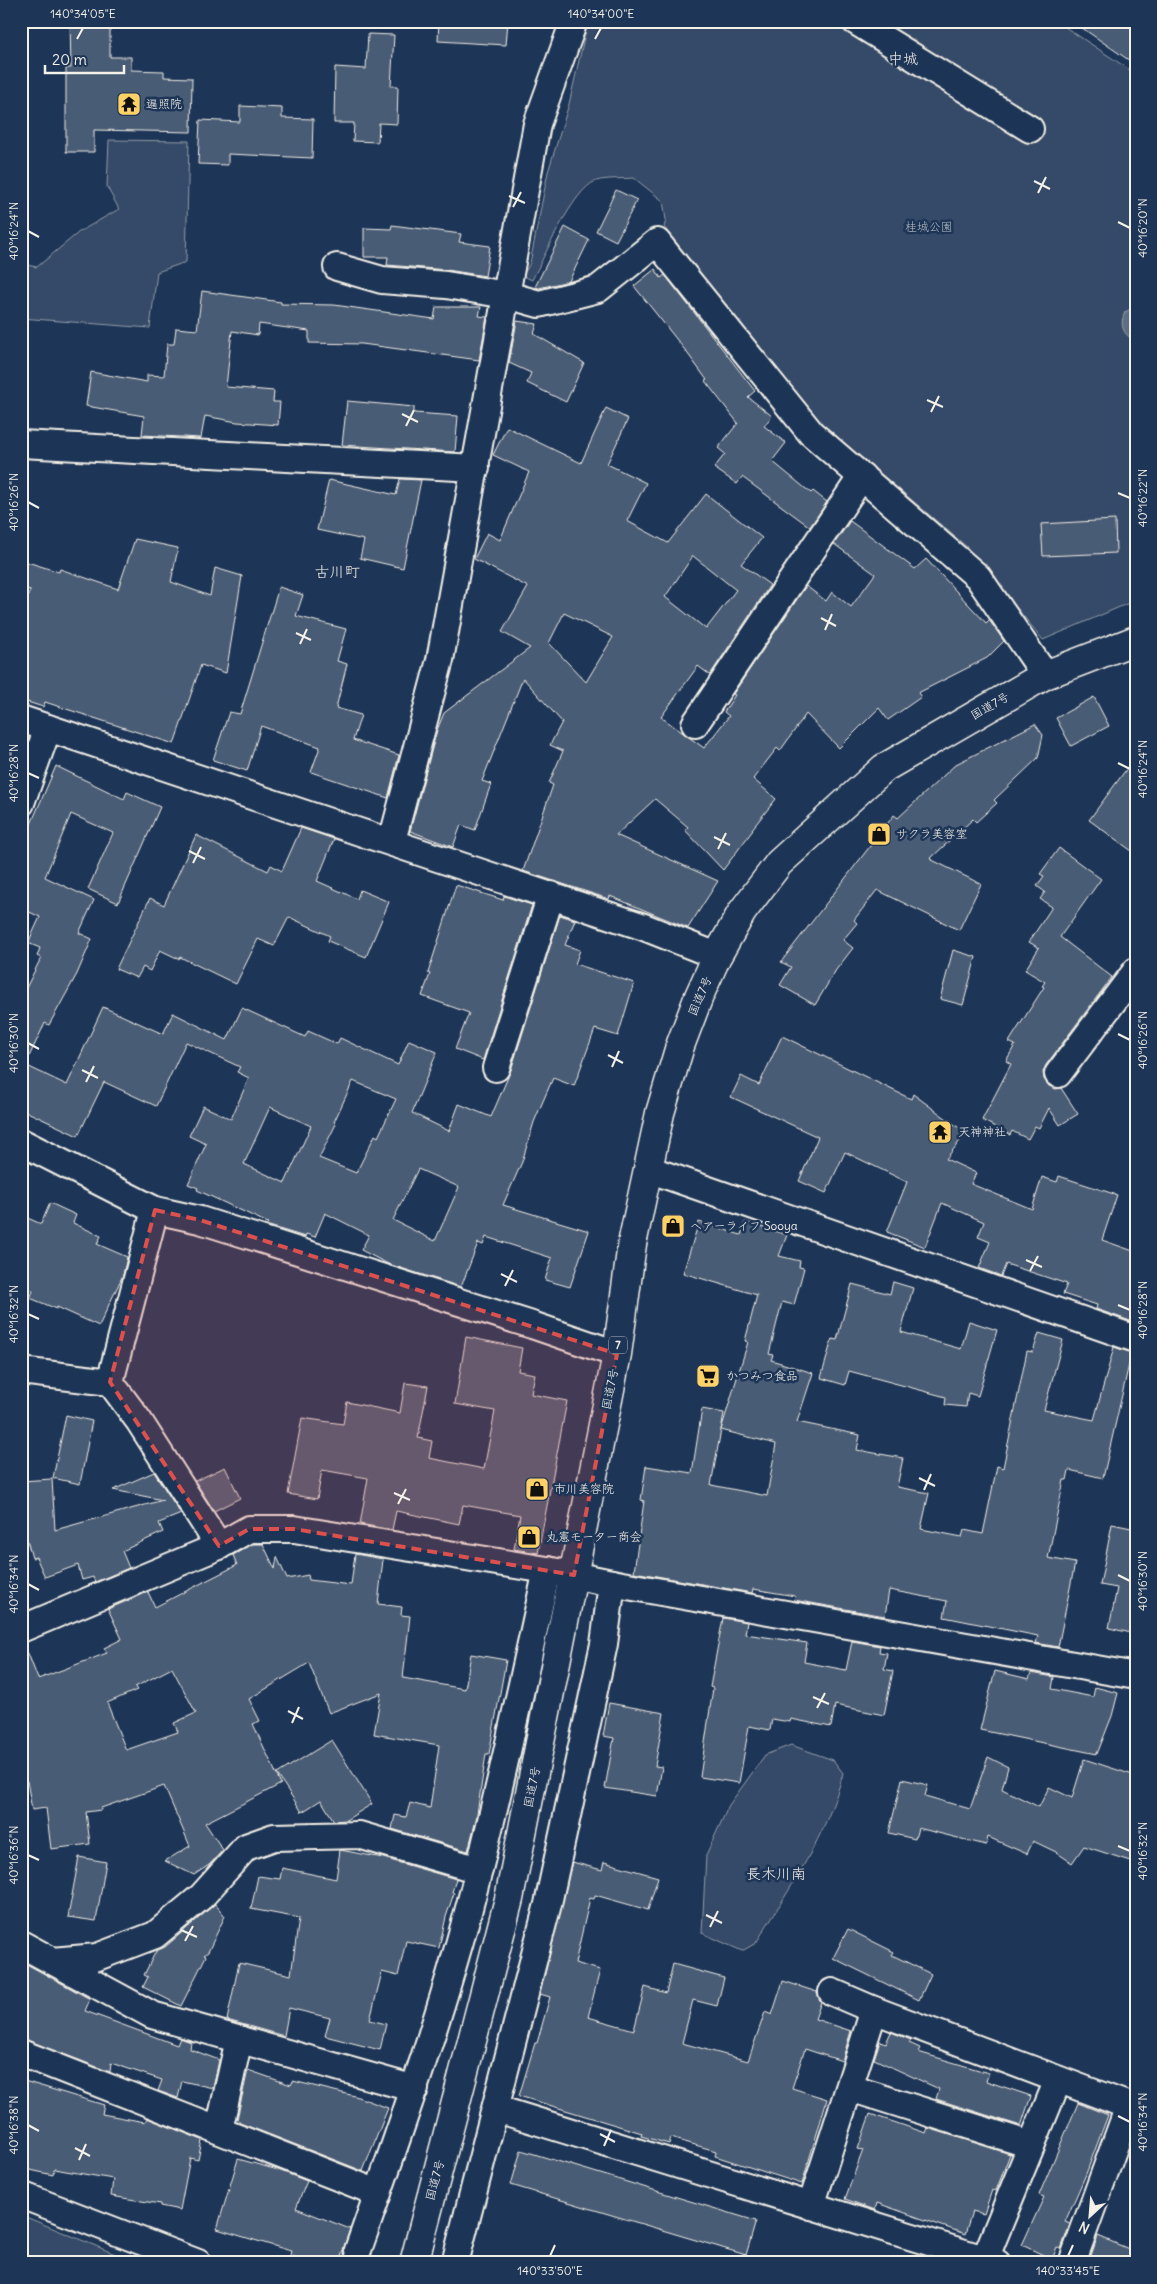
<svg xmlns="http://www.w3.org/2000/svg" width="1157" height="2284" viewBox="0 0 1157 2284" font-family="Delius,'Klee One',sans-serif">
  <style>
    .green { fill: #354a67; stroke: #949ea8 }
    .water { fill: #5e6d82; stroke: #9aa2ab }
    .building { fill: #485b74; stroke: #f4f1e8; fill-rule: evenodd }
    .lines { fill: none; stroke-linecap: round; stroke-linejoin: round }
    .minor-casing { stroke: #f4f1e8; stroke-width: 30 }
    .highway-casing { stroke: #f4f1e8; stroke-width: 31 }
    .minor { stroke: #1d3557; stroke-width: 26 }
    .highway { stroke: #1d3557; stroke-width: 28 }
    .marked { fill: #dc504e; fill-opacity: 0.2; stroke: #dc504e; stroke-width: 4; stroke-dasharray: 10 6; stroke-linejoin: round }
    .ticks { fill: none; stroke: #f4f1e8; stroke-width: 2 }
    .labels { text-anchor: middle; stroke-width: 5; stroke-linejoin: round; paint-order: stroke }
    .shield { fill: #1d3557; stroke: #b4b9bc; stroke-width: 1 }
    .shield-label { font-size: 11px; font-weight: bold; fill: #f4f1e8 }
    .poi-label { font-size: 12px; fill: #f4f1e8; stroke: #1d3557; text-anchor: start }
    .park-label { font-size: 12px; fill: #bbbfc1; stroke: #1d3557 }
    .street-label { font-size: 12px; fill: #f4f1e8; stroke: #1d3557 }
    .quarter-label { font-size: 15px; fill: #f4f1e8; stroke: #1d3557 }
    .neatline { fill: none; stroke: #f4f1e8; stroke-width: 2 }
    .ticks-label { font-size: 12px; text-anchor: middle; fill: #f4f1e8 }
  </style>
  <rect width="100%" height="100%" fill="#1d3557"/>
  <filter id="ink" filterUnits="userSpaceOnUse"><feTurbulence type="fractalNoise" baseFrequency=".02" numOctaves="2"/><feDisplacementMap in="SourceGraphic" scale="10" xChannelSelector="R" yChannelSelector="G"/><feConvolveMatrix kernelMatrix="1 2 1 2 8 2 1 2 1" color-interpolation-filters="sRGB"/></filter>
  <g filter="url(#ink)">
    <g class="green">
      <path d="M588 21H1056L1136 74V600L1043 640 967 547 820 422 664 227 666 220 663 201 634 178C623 179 607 178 596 181 573 189 544 258 532 280L523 276 530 263 548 172 569 104Z"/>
      <polygon points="109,140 189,141 186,262 157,272 150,328 21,318 21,264 37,267 79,232 119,209 107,187"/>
      <path d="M791 1745 833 1760 843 1773C828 1834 789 1889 756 1943L742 1951 702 1933 706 1855 729 1805 765 1755Z"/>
      <polygon points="21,2215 137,2263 21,2263"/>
    </g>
    <path class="water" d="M1136 306V341C1123 335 1119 325 1125 312Z"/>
    <g class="building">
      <polygon points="70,21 110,21 110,57 131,57 131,70 164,71 164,77 192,78 191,132 94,130 94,152 66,152 66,68 71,68"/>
      <polygon points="439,21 508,21 506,45 438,41"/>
      <polygon points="1072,21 1136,21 1136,65"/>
      <polygon points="368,34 394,35 391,86 398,86 397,124 379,123 378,142 353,141 354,123 334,123 335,67 366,69"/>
      <polygon points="240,106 282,108 282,118 313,119 312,158 228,154 228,165 198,164 200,120 240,122"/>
      <polygon points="616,190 637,200 616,241 596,231"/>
      <polygon points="392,225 461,234 459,242 490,246 485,276 447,270 387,265 388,257 364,257 364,228 391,229"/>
      <polygon points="565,227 589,240 569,281 539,288 535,287"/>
      <polygon points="655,269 661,278 665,275 755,391 748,397 772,416 764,426 786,443 772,461 811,493 813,491 827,502 810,527 742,477 737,484 714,468 725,454 718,448 738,423 705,381 707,380 685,350 634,286"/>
      <polygon points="202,291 281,302 281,304 334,305 434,319 436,307 481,307 479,316 487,317 479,360 362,344 309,343 309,331 259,324 258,335 232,331 226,387 274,391 273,402 280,402 278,425 237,422 205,416 201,438 142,435 144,416 86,406 91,372 147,382 147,375 164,376 167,344 174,344 176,328 197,330"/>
      <polygon points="517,321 537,324 534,334 584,363 566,402 527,383 531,373 509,363"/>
      <polygon points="347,401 414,407 414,413 458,416 455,452 342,445"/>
      <path d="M606 408 628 419 607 464 646 483 627 521 668 543 706 494 762 538 741 564 770 585 710 675 698 666 661 717 704 748 729 716 724 712 735 695 733 694 806 586 826 601 832 592 851 607 875 574 834 544 850 521 915 569 926 559 986 623 989 620 1004 641 987 658 918 693 921 697 888 720 879 708 839 748 806 714 780 751 777 748 753 779 776 799 752 829 753 830 723 870 685 830 688 827 655 799 616 835 718 881 688 928 610 896 609 899 523 871 553 785 549 783 563 751 550 745 562 722 523 678 482 781 491 784 475 830 461 825 453 847 410 831 437 730 444 713 530 648 502 632 528 587 474 559 487 533 500 540 529 472 493 455 507 427 581 463ZM693 556 736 590 706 629 665 597ZM564 613 613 637 586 682 549 643Z"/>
      <polygon points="400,479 421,480 403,568 360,558 364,540 317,530 329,480 396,495"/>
      <polygon points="1115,520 1116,553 1043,556 1041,524"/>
      <polygon points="135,539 178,548 171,582 210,596 215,568 242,576 226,673 201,665 174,744 45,702 43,707 21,700 21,617 30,590 21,587 21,560 59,572 60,569 118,589"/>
      <polygon points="279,587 303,595 296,616 346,629 337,661 347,664 336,708 361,715 353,740 399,755 388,798 311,772 320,747 261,726 247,771 213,760 229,712 240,714"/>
      <polygon points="1094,697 1109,726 1071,746 1056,718"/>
      <polygon points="1035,724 1043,735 1038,758 994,800 997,803 976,822 973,819 930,859 981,884 959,930 877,890 854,920 857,923 843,940 853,948 836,970 815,1005 780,985 791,967 781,962 894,815 898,818 956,764"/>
      <polygon points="1136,756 1136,854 1089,820"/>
      <path d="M56 766 124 799 127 792 160 807 118 903 88 889 113 833 71 814 45 877 94 900 79 933 92 939 77 974 49 1025 45 1023 25 1065 67 1085 103 1007 163 1034 173 1013 227 1040 242 1008 305 1037 308 1031 337 1044 340 1038 398 1065 409 1040 437 1052 412 1113 449 1131 459 1104 491 1117 511 1070 560 915 575 920 565 945 580 950 575 964 634 983 618 1036 595 1029 574 1086 553 1078 534 1122 522 1162 503 1205 589 1231 570 1287 545 1280 552 1258 486 1237 483 1245 478 1243 461 1287 388 1264 361 1250 369 1235 325 1213 315 1237 306 1234 305 1237 266 1225 268 1223 197 1190 198 1188 188 1184 206 1144 189 1136 203 1106 231 1119 249 1078 237 1072 240 1067 186 1042 156 1106 104 1082 78 1136 21 1109V998L41 958 37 956 40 948 28 943 40 917 21 908V847ZM353 1081 396 1099 378 1137 375 1135 356 1173 319 1158 336 1124 334 1122ZM270 1107 311 1126 285 1183 244 1164ZM418 1169 459 1187 435 1241 393 1220Z"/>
      <polygon points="301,828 334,839 317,881 357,899 360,890 389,902 366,957 328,941 330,936 289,917 274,946 258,939 236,984 180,957 179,959 160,950 150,971 143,967 137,978 116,969 150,898 164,905 196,835 268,871 271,865 282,871"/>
      <polygon points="1059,848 1101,879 1060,937 1112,977 1046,1065 1043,1072 1044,1079 1049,1086 1056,1089 1061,1088 1078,1114 1060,1125 1049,1108 1039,1128 1035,1126 1028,1139 1012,1131 1010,1135 982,1120 1011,1064 1006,1061 1015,1045 1009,1042 1044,987 1042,986 1045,982 1025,970 1039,948 1029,942 1052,907 1040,899 1045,892 1037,886 1044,876 1040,874"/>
      <polygon points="456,885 503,900 504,896 532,905 483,1060 455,1049 469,1013 422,996 430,974 428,973"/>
      <polygon points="953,950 976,957 963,1005 940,999"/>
      <polygon points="782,1036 911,1099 913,1094 966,1133 946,1159 976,1173 971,1184 1032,1209 1042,1177 1057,1182 1059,1176 1117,1195 1102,1240 1136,1252 1136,1323 1096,1309 1097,1305 1063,1294 1067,1284 1006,1264 1001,1276 979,1268 990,1242 978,1237 984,1222 942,1203 925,1247 887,1232 907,1182 845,1152 826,1193 799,1181 818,1137 731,1097 741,1076 759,1085"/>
      <polygon points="50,1203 76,1215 73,1223 101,1236 97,1244 127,1257 123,1275 99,1326 57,1307 57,1309 30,1298 33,1291 21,1286 21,1215 41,1224"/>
      <polygon points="699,1222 741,1235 745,1222 787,1235 779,1256 800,1261 799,1267 804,1268 794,1305 782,1302 769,1354 773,1355 771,1360 813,1373 797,1422 860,1435 857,1450 903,1458 897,1487 929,1493 921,1529 962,1537 964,1530 983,1534 997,1466 1003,1468 1027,1351 1033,1352 1039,1333 1063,1340 1044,1410 1094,1420 1114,1347 1136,1354 1136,1361 1130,1360 1103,1478 1069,1470 1067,1480 1064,1480 1048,1558 1075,1563 1058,1647 1036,1643 1038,1636 944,1617 947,1601 889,1590 885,1616 794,1600 795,1596 753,1589 752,1593 634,1572 644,1501 641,1500 646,1466 692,1473 702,1409 724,1413 711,1485 767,1496 776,1444 721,1430 748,1342 745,1341 757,1295 683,1273"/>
      <polygon points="893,1282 913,1288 901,1332 961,1349 969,1321 997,1330 978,1396 968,1393 966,1407 945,1405 946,1397 849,1371 845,1385 821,1378 832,1339 837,1340 852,1284 890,1294"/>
      <polygon points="466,1337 522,1348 518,1371 535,1374 531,1394 567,1401 538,1553 514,1549 520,1515 463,1505 459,1524 396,1511 392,1530 360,1524 368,1478 322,1470 317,1499 288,1494 302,1418 343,1424 347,1402 400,1413 405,1383 428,1386 418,1438 432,1441 429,1458 484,1469 495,1411 455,1404"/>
      <polygon points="66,1415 92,1421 80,1484 53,1478"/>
      <polygon points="225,1467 240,1498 214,1511 195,1481"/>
      <polygon points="154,1472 181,1514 159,1523 163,1532 122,1551 129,1568 95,1582 93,1577 82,1580 78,1565 45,1577 36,1557 32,1558 21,1519 21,1481 52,1479 55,1530 163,1500 113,1490"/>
      <polygon points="1112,1524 1136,1529 1136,1610 1131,1633 1109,1628 1117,1588 1100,1585"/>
      <path d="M253 1544H263L275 1569 277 1557 287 1579 308 1575 309 1580 351 1585 355 1554 383 1559 378 1604 402 1607 401 1615 410 1616 403 1678 465 1689 471 1654 506 1660 489 1754H486L476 1820 468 1851 392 1829 395 1815 406 1817 410 1803 430 1808 439 1745 374 1734 381 1693 329 1713 309 1663 249 1699 260 1721 253 1724 281 1784 205 1823 223 1850 209 1865 194 1875 165 1861 190 1846 164 1786 101 1808V1810L86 1812 90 1844 51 1849 46 1808 32 1810 27 1781 21 1782V1644L24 1643 38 1679 107 1653 104 1648 122 1639 108 1609 148 1592 155 1607 237 1565 233 1555ZM172 1668 196 1713 174 1723 178 1732 126 1750 107 1703 137 1690 135 1687Z"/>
      <polygon points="723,1618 747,1622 745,1634 807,1643 804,1662 846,1670 852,1641 880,1646 879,1652 887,1653 884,1669 893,1671 884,1715 835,1705 831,1727 791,1719 790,1722 772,1719 770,1730 749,1726 739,1783 700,1777 713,1688 710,1687"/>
      <polygon points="995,1671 1029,1679 1031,1673 1054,1677 1052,1689 1093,1697 1095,1687 1118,1693 1112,1716 1097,1754 980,1730"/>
      <polygon points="609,1703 664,1713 655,1766 662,1767 657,1796 605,1788 614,1738 603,1736"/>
      <polygon points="332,1740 372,1804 346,1820 334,1821 321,1800 302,1812 277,1774"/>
      <polygon points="988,1757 1008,1767 1002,1789 1039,1807 1049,1787 1072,1798 1084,1759 1136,1776 1136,1863 1084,1846 1072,1863 1056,1852 1033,1841 1027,1854 988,1837 986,1845 918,1828 915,1839 889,1833 902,1779 928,1785 925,1796 970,1809"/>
      <polygon points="340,1850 383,1858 456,1879 452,1892 454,1893 446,1917 439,1948 406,1941 398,1976 382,1972 370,2020 386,2024 380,2050 325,2036 330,2018 289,2008 284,2036 227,2020 239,1963 291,1975 299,1918 251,1909 258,1876 280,1879 282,1868 336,1879"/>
      <polygon points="79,1857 106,1862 96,1921 68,1917"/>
      <polygon points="572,1862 602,1870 604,1862 658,1877 648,1910 595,1895 594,1899 590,1898 575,1963 600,1970 588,2017 634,2030 645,1987 666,1993 673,1964 724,1978 717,2006 693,2000 682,2043 748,2061 765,2012 772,2015 783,1981 817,1992 821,2002 815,2019 851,2031 842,2061 805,2049 792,2088 827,2099 802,2184 715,2156 716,2151 671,2138 669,2144 641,2136 642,2133 519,2096 535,2043 537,2043 550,1997 540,1994"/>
      <polygon points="215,1904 225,1916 208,1952 204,1955 206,1956 181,2006 143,1987 148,1977 144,1975 156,1951 165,1947"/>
      <polygon points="848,1929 894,1952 892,1955 931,1974 919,2000 833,1958"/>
      <polygon points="21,1961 90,1999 85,2011 177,2045 180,2038 191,2042 190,2049 219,2060 213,2088 182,2081 178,2098 158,2091 162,2080 111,2063 110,2072 21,2038"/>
      <polygon points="891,2032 911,2040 909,2043 920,2048 918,2052 989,2073 986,2081 1031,2096 1021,2126 936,2099 939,2089 874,2059 880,2041 886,2043"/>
      <polygon points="248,2070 291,2085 293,2081 355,2096 388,2108 363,2171 240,2123 237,2119"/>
      <polygon points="21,2080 104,2105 102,2114 145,2122 147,2118 202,2140 198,2160 190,2158 180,2210 160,2206 160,2204 111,2196 113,2179 54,2169 53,2175 21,2168"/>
      <polygon points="1078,2103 1108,2115 1086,2174 1065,2222 1070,2224 1061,2249 1057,2248 1052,2259 1022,2245 1044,2197 1039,2195"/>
      <polygon points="870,2114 926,2133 928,2128 1010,2154 996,2191 992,2190 984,2214 972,2211 965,2234 877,2203 875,2210 845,2199 863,2150 858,2149"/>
      <polygon points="521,2150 756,2221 746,2255 511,2185"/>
      <polygon points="238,2159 278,2170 307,2181 296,2208 350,2229 339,2263 310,2263 290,2255 291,2251 217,2229"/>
      <polygon points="1098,2236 1136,2252 1136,2263 1093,2263 1089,2261"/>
    </g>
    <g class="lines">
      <g class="minor-casing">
        <g id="minor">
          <polyline points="855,21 1030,129"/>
          <polyline points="337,267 382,280 446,285 507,295 539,304 598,289 657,242 811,433 978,577 1045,675"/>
          <polyline points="21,444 476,468"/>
          <polyline points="21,719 644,927 717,956"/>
          <polyline points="695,724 862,476"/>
          <polyline points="21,803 48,728"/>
          <polyline points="392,841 440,660 537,124 574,21"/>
          <polyline points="496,1068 551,895"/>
          <polyline points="1058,1074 1136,971"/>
          <polyline points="21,1142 155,1210 200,1220 532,1325 617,1354"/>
          <polyline points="648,1169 1136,1339"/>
          <polyline points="21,1371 110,1382 155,1210"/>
          <polyline points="110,1382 139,1421 219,1546"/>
          <polyline points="21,1629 219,1546 249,1529 294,1529 547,1570 622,1585 1136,1676"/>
          <polyline points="21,1944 152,2015 415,2089"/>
          <polyline points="52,1961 97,1957 155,1935 202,1896 246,1847 274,1837 359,1835 479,1870"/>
          <polyline points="832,1992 874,2010 1129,2106"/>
          <polyline points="21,2053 378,2193"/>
          <polyline points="850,2088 1031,2145"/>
          <polyline points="497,2109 997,2263"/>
          <polyline points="219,2130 239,2039"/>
          <polyline points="21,2195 198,2263"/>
          <polyline points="811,2206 874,2010"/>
          <path d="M358 2250C397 2139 437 2027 468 1912 498 1799 522 1684 547 1570"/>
          <polyline points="985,2259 1058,2080"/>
          <polyline points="455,2263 548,1904 604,1644 612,1583"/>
          <polyline points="1072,2263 1129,2106 1136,2106"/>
        </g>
      </g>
      <g class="highway-casing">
        <polyline id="highway" points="414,2263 509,1899 617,1354 632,1244 648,1169 660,1113 680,1046 699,996 717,956 742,912 779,863 884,768 1045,675 1136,640"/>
      </g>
      <use href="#minor" class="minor"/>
      <use href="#highway" class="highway"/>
    </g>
  </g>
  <path class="marked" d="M155 1210 200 1220 617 1354 574 1575 294 1529H249L219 1546 110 1382Z"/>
  <path class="ticks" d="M77 39 83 28M595 39 601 28M1034 181 1050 189M1038 193 1046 177M509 196 525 203M513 207 521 192M1118 222 1130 228M28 231 39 237M927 400 943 407M931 412 939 396M402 414 418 422M406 426 414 410M1118 493 1130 498M28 502 39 508M821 618 836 626M825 630 832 614M296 633 311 640M300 644 307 629M1118 763 1130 769M28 773 39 778M714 837 730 845M718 849 726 833M189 851 205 859M193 863 201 847M1118 1034 1130 1040M28 1043 39 1049M608 1055 623 1063M612 1067 619 1051M82 1070 98 1078M86 1082 94 1066M1026 1260 1042 1267M1030 1271 1038 1256M501 1274 517 1282M505 1286 513 1270M1118 1305 1130 1310M28 1314 39 1319M919 1478 935 1486M924 1490 931 1474M394 1493 410 1500M398 1504 406 1489M1118 1575 1130 1581M28 1584 39 1590M813 1697 829 1704M817 1708 825 1693M288 1711 303 1719M292 1723 299 1707M1118 1846 1130 1851M28 1855 39 1860M706 1915 722 1923M710 1927 718 1911M181 1930 197 1937M185 1941 193 1926M1118 2116 1130 2122M28 2125 39 2131M600 2134 615 2142M604 2146 611 2130M75 2148 90 2156M79 2160 86 2144M550 2256 555 2245M1068 2256 1073 2245"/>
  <defs>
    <g id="temple-square" transform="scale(1.25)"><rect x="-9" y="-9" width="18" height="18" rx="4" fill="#ffd166" stroke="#1d3557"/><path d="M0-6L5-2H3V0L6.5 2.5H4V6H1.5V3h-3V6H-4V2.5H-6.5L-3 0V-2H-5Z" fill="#111"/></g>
    <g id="shop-square" transform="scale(1.25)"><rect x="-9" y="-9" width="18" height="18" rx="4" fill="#ffd166" stroke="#1d3557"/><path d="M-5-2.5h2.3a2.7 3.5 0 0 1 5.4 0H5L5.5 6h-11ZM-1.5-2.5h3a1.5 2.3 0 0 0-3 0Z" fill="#111"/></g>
    <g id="supermarket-square" transform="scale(1.25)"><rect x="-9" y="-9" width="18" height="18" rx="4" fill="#ffd166" stroke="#1d3557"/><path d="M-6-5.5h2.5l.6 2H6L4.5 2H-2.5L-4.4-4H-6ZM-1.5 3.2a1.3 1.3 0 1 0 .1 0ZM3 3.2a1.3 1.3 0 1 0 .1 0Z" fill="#111"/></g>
  </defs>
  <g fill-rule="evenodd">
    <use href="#temple-square" x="129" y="104"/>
    <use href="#shop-square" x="879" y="834"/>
    <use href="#temple-square" x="940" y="1132"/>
    <use href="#shop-square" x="673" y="1226"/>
    <use href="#supermarket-square" x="708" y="1376"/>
    <use href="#shop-square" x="537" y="1489"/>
    <use href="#shop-square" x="529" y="1537"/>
  </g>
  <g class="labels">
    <rect class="shield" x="609" y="1336.5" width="18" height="17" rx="4"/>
    <g class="shield-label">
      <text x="618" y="1349">7</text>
    </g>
    <g class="poi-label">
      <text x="146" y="108">遍照院</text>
      <text x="896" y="838">サクラ美容室</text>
      <text x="958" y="1136">天神神社</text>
      <text x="690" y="1230">ヘアーライフ Sooya</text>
      <text x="726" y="1380">かつみつ食品</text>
      <text x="554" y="1493">市川美容院</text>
      <text x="546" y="1541">丸憲モーター商会</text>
    </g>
    <g class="park-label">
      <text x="929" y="231">桂城公園</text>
    </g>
    <g class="street-label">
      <text transform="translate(990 706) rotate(-30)" y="4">国道7号</text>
      <text transform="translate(700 996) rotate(-67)" y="4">国道7号</text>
      <text transform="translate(610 1389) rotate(-79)" y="4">国道7号</text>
      <text transform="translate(532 1787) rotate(-79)" y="4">国道7号</text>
      <text transform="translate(435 2180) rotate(-75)" y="4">国道7号</text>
    </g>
    <g class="quarter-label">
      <text x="903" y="64">中城</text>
      <text x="337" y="577">古川町</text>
      <text x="776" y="1879">長木川南</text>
    </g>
  </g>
  <rect width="1157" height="2284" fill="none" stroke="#1d3557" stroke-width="55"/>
  <g transform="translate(1090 2216) rotate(206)" stroke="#1d3557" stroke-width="4" paint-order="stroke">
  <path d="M0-4L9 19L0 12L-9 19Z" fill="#f4f1e8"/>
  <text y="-8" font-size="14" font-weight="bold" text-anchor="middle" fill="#f4f1e8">N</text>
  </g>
  <path d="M45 65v8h79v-8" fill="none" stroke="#f4f1e8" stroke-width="2.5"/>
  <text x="52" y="65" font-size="15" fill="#f4f1e8" stroke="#1d3557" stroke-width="4" paint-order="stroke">20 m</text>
  <rect x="28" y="28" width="1102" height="2228" class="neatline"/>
  <g class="ticks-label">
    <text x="83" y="18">140°34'05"E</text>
    <text x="601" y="18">140°34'00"E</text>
    <text transform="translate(1143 228) rotate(-90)" y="4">40°16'20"N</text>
    <text transform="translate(14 231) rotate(-90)" y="4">40°16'24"N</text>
    <text transform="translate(1143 498) rotate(-90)" y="4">40°16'22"N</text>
    <text transform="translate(14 502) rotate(-90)" y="4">40°16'26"N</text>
    <text transform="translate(1143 769) rotate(-90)" y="4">40°16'24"N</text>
    <text transform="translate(14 773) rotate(-90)" y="4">40°16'28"N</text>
    <text transform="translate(1143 1040) rotate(-90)" y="4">40°16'26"N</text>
    <text transform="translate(14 1043) rotate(-90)" y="4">40°16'30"N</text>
    <text transform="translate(1143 1310) rotate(-90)" y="4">40°16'28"N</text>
    <text transform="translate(14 1314) rotate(-90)" y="4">40°16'32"N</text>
    <text transform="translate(1143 1581) rotate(-90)" y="4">40°16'30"N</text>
    <text transform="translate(14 1584) rotate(-90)" y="4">40°16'34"N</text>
    <text transform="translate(1143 1851) rotate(-90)" y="4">40°16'32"N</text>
    <text transform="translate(14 1855) rotate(-90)" y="4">40°16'36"N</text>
    <text transform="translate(1143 2122) rotate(-90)" y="4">40°16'34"N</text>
    <text transform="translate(14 2125) rotate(-90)" y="4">40°16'38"N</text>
    <text x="550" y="2275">140°33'50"E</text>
    <text x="1068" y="2275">140°33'45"E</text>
  </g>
</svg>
